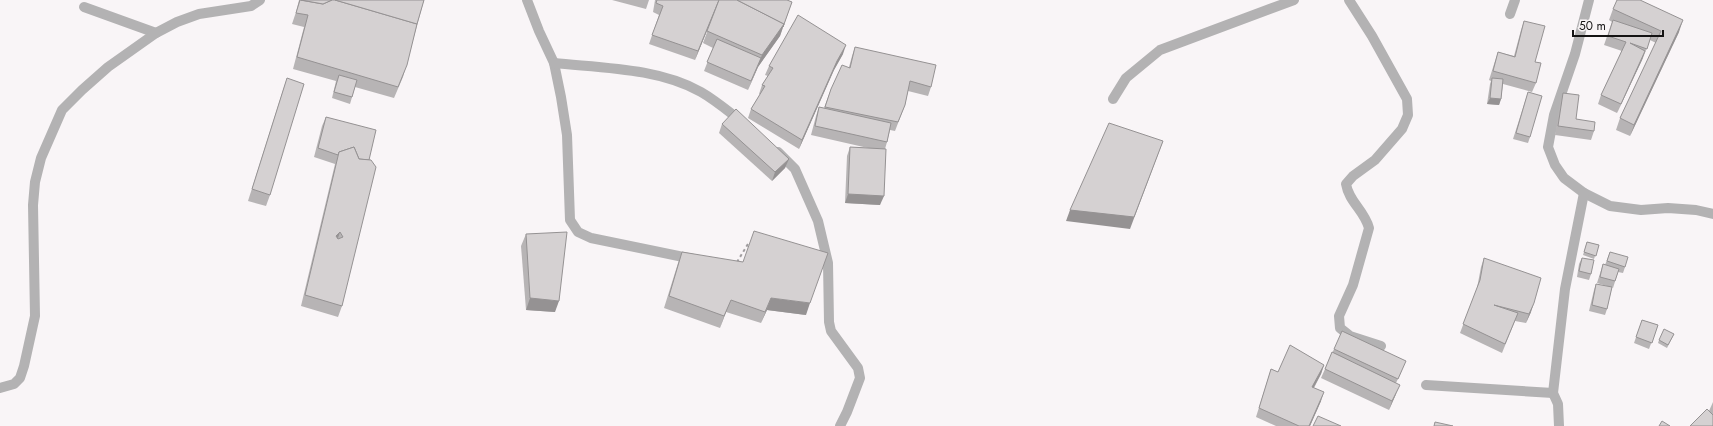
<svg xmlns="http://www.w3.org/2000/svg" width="1713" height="426" viewBox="0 0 1713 426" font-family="Jost,sans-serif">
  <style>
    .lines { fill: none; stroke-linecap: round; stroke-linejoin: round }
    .path { stroke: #a19ea0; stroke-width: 2; stroke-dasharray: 3 3; stroke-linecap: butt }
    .minor { stroke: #b3b2b3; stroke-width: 10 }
    .wall { fill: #b7b4b5 }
    .shaded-wall { fill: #959293 }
    .building { fill: #d5d1d2; stroke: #959293; fill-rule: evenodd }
  </style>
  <rect width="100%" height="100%" fill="#f9f5f7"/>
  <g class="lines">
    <polyline class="path" points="737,262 748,244 752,242"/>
    <g class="minor">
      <polyline points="527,0 539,31 554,63 561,97 567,135 570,220 578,232 591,238 693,259"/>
      <path d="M1349 0 1372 36 1407 99 1408 115 1402 129 1375 160 1353 176 1346 184C1349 202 1364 210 1369 228L1353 285 1339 316 1340 328 1350 336 1381 346"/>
      <polyline points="1589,0 1575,54 1554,115 1548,147 1555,165 1564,178 1584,193 1610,206 1641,210 1668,208 1696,210 1713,214"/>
      <polyline points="84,7 156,33"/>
      <polyline points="1510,14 1515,0"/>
      <path d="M554 63C602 68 659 68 701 92 715 100 728 111 741 121"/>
      <polyline points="1113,99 1126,78 1160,50 1294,0"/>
      <polyline points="778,152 795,169 818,221 828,263 829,322 831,331 858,368 860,378 847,412 840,426"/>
      <polyline points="1426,385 1553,393"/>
      <polyline points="0,388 14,384 20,378 24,366 35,316 33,205 35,182 41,158 62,110 82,90 108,67 156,33 177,22 199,14 251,6 260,0"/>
      <polyline points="1559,426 1558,404 1553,393 1565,289 1584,193"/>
    </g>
  </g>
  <g class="wall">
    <polygon points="299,0 424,0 403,77 394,98 355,87 350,104 332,98 336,81 293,69 304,27 292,24 296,12"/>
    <polygon points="612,0 649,0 646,9"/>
    <polygon points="655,0 787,0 792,2 780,36 758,67 748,90 704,71 713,48 703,43 715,11 695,60 649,44 659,15 653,12"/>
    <polygon points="1613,9 1679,32 1630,136 1616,130 1620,118 1656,43 1650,40 1643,58 1617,113 1598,104 1601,95 1622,51 1604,45 1612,22 1609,20"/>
    <polygon points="1524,21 1535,62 1536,83 1532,92 1503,84 1501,99 1499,105 1487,104 1490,84 1491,81 1489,80 1495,61 1498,52 1514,56 1521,30"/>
    <polygon points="855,47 931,87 928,96 908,91 905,105 895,131 890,130 887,142 885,149 880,205 845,203 847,156 850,147 868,148 811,135 816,116 819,107 824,108 831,89 849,67 852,56"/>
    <polygon points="843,54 834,70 799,149 748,118 751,109 760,94 759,94 762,85 768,76 765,75 769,66"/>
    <polygon points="287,78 270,195 266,206 248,201 283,90"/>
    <polygon points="1528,92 1530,137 1528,143 1513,139"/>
    <polygon points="1563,93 1576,119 1594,131 1591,140 1555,135 1560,102"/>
    <polygon points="326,117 369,160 342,306 338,317 301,306 335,164 314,157 322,126"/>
    <polygon points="722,124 789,159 785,168 772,181 719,133"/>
    <polygon points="526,234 555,312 526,310 521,246"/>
    <polygon points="1587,242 1599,245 1594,259 1583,255"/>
    <polygon points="682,252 806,315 767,310 761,323 726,312 720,328 664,308 678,263"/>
    <polygon points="1610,252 1625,267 1623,273 1618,272 1613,288 1612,287 1607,309 1605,315 1589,311 1594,290 1596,284 1610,287 1597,283 1603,264 1605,265"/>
    <polygon points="1484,258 1531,312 1526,323 1515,321 1502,353 1460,333 1477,288 1481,267"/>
    <polygon points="1582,258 1591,274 1589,280 1577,277 1579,264"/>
    <polygon points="1642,320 1658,325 1649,349 1634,343"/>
    <polygon points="1674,334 1667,348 1658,343 1659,340"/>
    <polygon points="1334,349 1402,370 1396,383 1396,394 1389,410 1321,378 1325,369"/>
    <polygon points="1324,365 1321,374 1314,388 1321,401 1310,426 1276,426 1256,417 1271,369 1278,372"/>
    <polygon points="1713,402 1713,426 1709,411"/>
  </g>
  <g class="shaded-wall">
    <polygon points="719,0 718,4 695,60 698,51"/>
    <polygon points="1683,20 1679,32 1630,136 1634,125"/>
    <polygon points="784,24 780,36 758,67 748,90 762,55"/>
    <polygon points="846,45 843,54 834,70 799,149 802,140 837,61"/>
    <polygon points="1645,51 1642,60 1617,113 1621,104"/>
    <polygon points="1490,98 1501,99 1499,105 1487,104"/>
    <polygon points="1163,141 1130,229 1066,221 1070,210"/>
    <polygon points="789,159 785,168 772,181 775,172"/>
    <polygon points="848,194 884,196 880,205 845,203"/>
    <polygon points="340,232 336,244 336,236"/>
    <polygon points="530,298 559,301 555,312 526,310"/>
    <polygon points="771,298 810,303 806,315 767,310 761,323"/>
    <polygon points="731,300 726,312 720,328 724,316"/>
    <polygon points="1534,303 1531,312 1526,323 1529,314"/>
    <polygon points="1324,365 1321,374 1309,396 1312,387"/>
    <polygon points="1400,385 1396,394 1389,410 1392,401"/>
    <polygon points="1324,392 1321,401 1310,426 1309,426"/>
  </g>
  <g class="building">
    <polygon points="300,0 323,4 332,0 335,0 417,24 407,65 398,87 297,57 308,15 296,13"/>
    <polygon points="301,0 332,0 323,4"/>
    <polygon points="335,0 424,0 417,24"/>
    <polygon points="657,0 719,0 698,51 652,35 663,6 656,3"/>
    <polygon points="719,0 737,0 784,24 762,55 707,31"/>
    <polygon points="737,0 787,0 792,2 783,27 784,24"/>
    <polygon points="1617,0 1640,0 1683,20 1634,125 1620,118 1661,31 1613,9"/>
    <polygon points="798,15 846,45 837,61 802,140 751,109 765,86 762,85 773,68 769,66"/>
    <polygon points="1613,20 1652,33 1647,49 1630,43 1645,51 1621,104 1601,95 1626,42 1608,36"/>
    <polygon points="1524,21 1545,26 1535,62 1541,63 1536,83 1493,71 1498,52 1515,57"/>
    <polygon points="717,39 761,58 751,81 707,62"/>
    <polygon points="855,47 936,65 931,87 910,81 905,105 898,122 825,107 831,89 842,65 850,68"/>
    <polygon points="339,75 357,80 352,97 334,92"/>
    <polygon points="287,78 304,84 270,195 252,189"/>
    <polygon points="1492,78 1503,79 1501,99 1490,98"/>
    <polygon points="1528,92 1542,96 1530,137 1516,133"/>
    <polygon points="1563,93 1579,95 1576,119 1595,122 1594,131 1558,126"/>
    <polygon points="819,107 891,123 887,142 815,126"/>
    <polygon points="736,109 789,159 775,172 722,124"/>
    <polygon points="326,117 376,130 369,160 359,159 354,147 339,152 338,155 318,148"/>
    <polygon points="1109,123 1163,141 1134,217 1070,210"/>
    <path d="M354 147 359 159 371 160 376 167 342 306 305 295 339 152ZM340 232 343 237 338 239 336 236Z"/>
    <polygon points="850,147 886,149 884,196 848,194"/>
    <polygon points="754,231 828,253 810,303 771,298 765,312 731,300 724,316 669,296 682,252 743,262"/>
    <polygon points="567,232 559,301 530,298 526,234"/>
    <polygon points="1587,242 1599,245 1596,256 1584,252"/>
    <polygon points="1610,252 1628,257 1625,267 1607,261"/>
    <polygon points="1484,258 1541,278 1534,303 1529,314 1494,305 1518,313 1505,344 1463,324 1480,280"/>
    <polygon points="1582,258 1594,260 1591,274 1579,271"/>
    <polygon points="1603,264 1619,269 1615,281 1600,277"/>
    <polygon points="1596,284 1612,287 1607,309 1592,305"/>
    <polygon points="1642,320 1658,325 1652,343 1636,337"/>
    <polygon points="1664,329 1674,334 1668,345 1659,340"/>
    <polygon points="1342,331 1406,361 1398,379 1334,349"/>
    <polygon points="1290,345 1324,365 1312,387 1324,392 1309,426 1299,426 1259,408 1271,369 1278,372"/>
    <polygon points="1332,352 1400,385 1392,401 1325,369"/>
    <polygon points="1707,409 1713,415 1713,426 1690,426"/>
    <polygon points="1318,416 1341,426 1313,426"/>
    <polygon points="1662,421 1670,426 1659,426"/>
    <polygon points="1435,422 1453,426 1434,426"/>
  </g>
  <path d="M1573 30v6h90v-6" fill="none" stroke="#141313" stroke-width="2"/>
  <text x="1579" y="30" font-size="12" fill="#141313" stroke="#f9f5f7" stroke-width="3" paint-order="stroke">50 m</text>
</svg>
